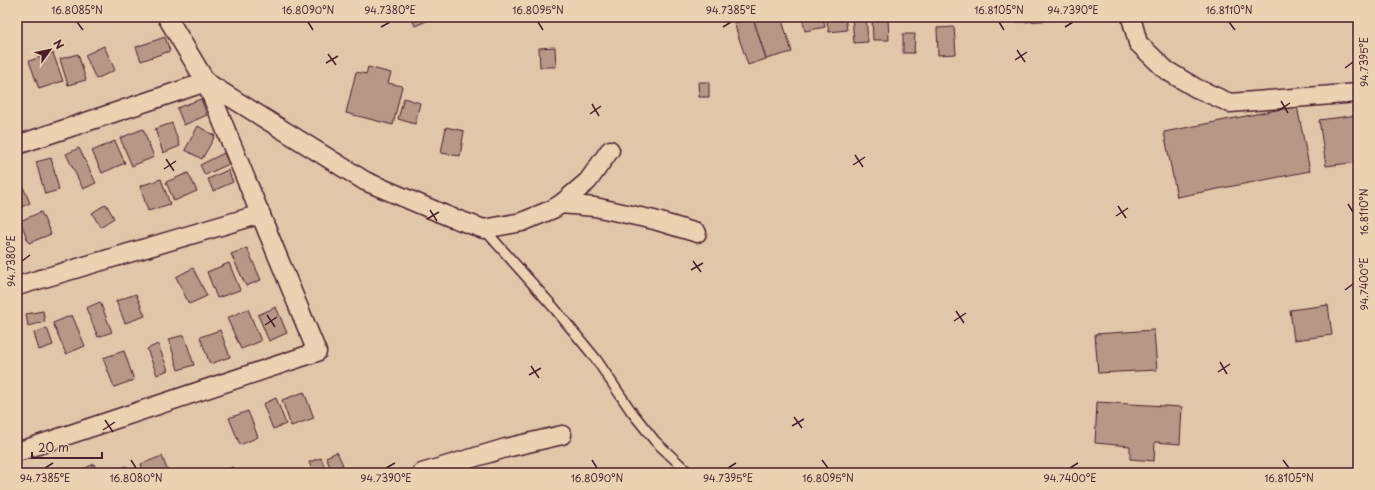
<svg xmlns="http://www.w3.org/2000/svg" width="1375" height="490" viewBox="0 0 1375 490" font-family="'Playpen Sans',sans-serif">
  <style>
    .building { fill: #b69886; stroke: #4a1f2b }
    .lines { fill: none; stroke-linecap: round; stroke-linejoin: round }
    .service-casing { stroke: #4a1f2b; stroke-width: 12 }
    .minor-casing { stroke: #4a1f2b; stroke-width: 21 }
    .service { stroke: #ead2b2; stroke-width: 9 }
    .minor { stroke: #ead2b2; stroke-width: 18 }
    .ticks { fill: none; stroke: #4a1f2b; stroke-width: 1.5 }
    .neatline { fill: none; stroke: #4a1f2b; stroke-width: 1.5 }
    .ticks-label { font-size: 10px; text-anchor: middle; fill: #4a1f2b }
  </style>
  <rect width="100%" height="100%" fill="#e0c7aa"/>
  <filter id="ink" filterUnits="userSpaceOnUse"><feTurbulence type="fractalNoise" baseFrequency=".025" numOctaves="2"/><feDisplacementMap in="SourceGraphic" scale="8" xChannelSelector="R" yChannelSelector="G"/><feConvolveMatrix kernelMatrix="1 2 1 2 8 2 1 2 1" color-interpolation-filters="sRGB"/></filter>
  <g filter="url(#ink)">
    <g class="building">
      <polygon points="411,17 430,17 431,19 415,26"/>
      <polygon points="755,17 781,17 792,52 766,59 753,18"/>
      <polygon points="802,17 823,17 825,27 805,31"/>
      <polygon points="826,17 845,17 847,30 829,32"/>
      <polygon points="852,17 866,17 868,42 854,43"/>
      <polygon points="1000,17 1079,17 1079,19 1001,23"/>
      <polygon points="753,18 766,59 748,65 734,23"/>
      <polygon points="872,18 888,18 889,40 873,40"/>
      <polygon points="954,27 956,54 938,55 937,28"/>
      <polygon points="903,34 915,34 914,53 903,53"/>
      <polygon points="165,37 170,51 141,61 136,47"/>
      <polygon points="104,46 115,70 96,79 85,55"/>
      <polygon points="555,47 556,67 540,67 539,48"/>
      <polygon points="53,53 63,81 39,89 29,61"/>
      <polygon points="78,54 86,80 68,85 60,59"/>
      <polygon points="368,67 391,73 388,83 402,86 393,125 346,113 356,72 366,74"/>
      <polygon points="698,82 709,82 709,97 699,97"/>
      <polygon points="404,98 420,103 415,124 398,119"/>
      <polygon points="201,99 207,115 184,125 177,108"/>
      <polygon points="1297,106 1310,171 1177,197 1164,132"/>
      <polygon points="1358,115 1358,162 1326,166 1319,120"/>
      <polygon points="172,123 180,146 163,153 155,129"/>
      <polygon points="198,126 215,136 202,159 185,150"/>
      <polygon points="446,127 464,131 460,156 441,153"/>
      <polygon points="143,129 154,157 132,166 120,138"/>
      <polygon points="115,141 125,163 102,173 92,151"/>
      <polygon points="79,148 96,183 83,189 66,154"/>
      <polygon points="224,153 229,164 205,175 200,165"/>
      <polygon points="51,158 59,190 45,194 36,162"/>
      <polygon points="228,170 233,182 213,191 208,179"/>
      <polygon points="17,173 30,203 19,208 17,204"/>
      <polygon points="188,173 197,191 174,201 166,182"/>
      <polygon points="161,179 170,204 148,211 140,186"/>
      <polygon points="106,204 114,218 100,227 92,213"/>
      <polygon points="41,212 51,234 29,243 20,221"/>
      <polygon points="247,248 261,280 246,286 231,254"/>
      <polygon points="229,263 240,290 217,298 207,272"/>
      <polygon points="193,268 207,296 189,304 176,277"/>
      <polygon points="136,294 145,316 125,323 116,301"/>
      <polygon points="100,302 112,332 98,337 86,308"/>
      <polygon points="1328,305 1332,335 1294,340 1290,310"/>
      <polygon points="276,307 287,333 269,341 258,315"/>
      <polygon points="248,309 261,341 241,349 227,318"/>
      <polygon points="43,311 45,322 28,326 26,314"/>
      <polygon points="72,315 85,346 66,354 53,323"/>
      <polygon points="47,328 53,345 39,350 34,333"/>
      <polygon points="220,330 230,357 210,364 200,337"/>
      <polygon points="1154,330 1157,370 1098,373 1095,334"/>
      <polygon points="184,335 194,365 178,370 169,339"/>
      <polygon points="158,344 168,370 157,375 147,349"/>
      <polygon points="124,351 134,380 114,387 103,358"/>
      <polygon points="304,392 314,418 291,426 282,400"/>
      <polygon points="276,398 286,424 273,429 263,404"/>
      <polygon points="1097,402 1182,407 1180,444 1155,442 1154,461 1130,459 1130,446 1095,443"/>
      <polygon points="248,411 258,437 240,445 229,418"/>
      <polygon points="337,452 343,465 331,470 326,457"/>
      <polygon points="162,456 168,472 144,473 141,464"/>
      <polygon points="321,458 325,468 313,472 309,462"/>
      <polygon points="94,464 98,473 77,473 77,472"/>
      <polygon points="126,466 130,473 113,473"/>
      <polygon points="233,467 235,473 217,473"/>
      <polygon points="69,468 71,473 57,473"/>
    </g>
    <g class="lines">
      <g class="service-casing">
        <polyline id="service" points="484,229 555,309 596,359 631,411 655,441 689,473"/>
      </g>
      <g class="minor-casing">
        <g id="minor">
          <polyline points="1131,17 1138,43 1166,70 1196,88 1230,103 1358,93"/>
          <polyline points="17,145 206,82 365,181 450,217 484,229 522,222 553,209 561,204 588,181 610,150"/>
          <polyline points="561,204 595,207 654,220 697,233"/>
          <polyline points="17,286 261,214"/>
          <polyline points="17,452 317,352 206,82 167,17"/>
          <polyline points="422,473 506,448 562,435"/>
        </g>
      </g>
      <use href="#service" class="service"/>
      <use href="#minor" class="minor"/>
    </g>
  </g>
  <path class="ticks" d="M77 22 83 30M308 22 313 30M538 22 543 30M999 22 1004 30M1229 22 1235 30M381 27 390 22M723 27 731 22M1065 27 1073 22M1017 50 1025 62M328 54 336 65M1015 60 1027 52M326 63 338 56M1345 68 1353 62M1281 101 1288 113M592 104 599 116M1278 111 1290 103M590 114 601 106M855 155 863 167M166 159 174 171M853 165 865 157M164 169 176 161M1348 204 1353 212M1118 206 1126 218M430 210 437 221M1116 216 1128 208M427 219 439 212M22 261 30 255M693 261 701 272M691 270 703 263M1345 290 1353 284M956 311 964 323M267 315 275 327M954 321 966 313M265 325 277 317M1220 362 1227 374M531 366 539 378M1218 372 1230 364M529 375 541 368M794 417 802 428M105 420 113 432M792 426 804 419M103 430 115 422M131 460 136 468M592 460 597 468M822 460 828 468M1283 460 1289 468M45 468 53 463M386 468 395 463M728 468 736 463M1070 468 1078 463"/>
  <rect width="1375" height="490" fill="none" stroke="#ead2b2" stroke-width="44"/>
  <g transform="translate(50 50) rotate(57)" stroke="#ead2b2" stroke-width="3" paint-order="stroke">
  <path d="M0-3L7 15L0 10L-7 15Z" fill="#4a1f2b"/>
  <text y="-6" font-size="11" font-weight="bold" text-anchor="middle" fill="#4a1f2b">N</text>
  </g>
  <path d="M32 452v6h70v-6" fill="none" stroke="#4a1f2b" stroke-width="2"/>
  <text x="38" y="452" font-size="12" fill="#4a1f2b" stroke="#ead2b2" stroke-width="3" paint-order="stroke">20 m</text>
  <rect x="22" y="22" width="1331" height="446" class="neatline"/>
  <g class="ticks-label">
    <text x="77" y="14">16.8085°N</text>
    <text x="308" y="14">16.8090°N</text>
    <text x="390" y="14">94.7380°E</text>
    <text x="538" y="14">16.8095°N</text>
    <text x="731" y="14">94.7385°E</text>
    <text x="999" y="14">16.8105°N</text>
    <text x="1073" y="14">94.7390°E</text>
    <text x="1229" y="14">16.8110°N</text>
    <text transform="translate(1364 62) rotate(-90)" y="4">94.7395°E</text>
    <text transform="translate(1364 212) rotate(-90)" y="4">16.8110°N</text>
    <text transform="translate(11 261) rotate(-90)" y="4">94.7380°E</text>
    <text transform="translate(1364 284) rotate(-90)" y="4">94.7400°E</text>
    <text x="45" y="482">94.7385°E</text>
    <text x="136" y="482">16.8080°N</text>
    <text x="386" y="482">94.7390°E</text>
    <text x="597" y="482">16.8090°N</text>
    <text x="728" y="482">94.7395°E</text>
    <text x="828" y="482">16.8095°N</text>
    <text x="1070" y="482">94.7400°E</text>
    <text x="1289" y="482">16.8105°N</text>
  </g>
</svg>
